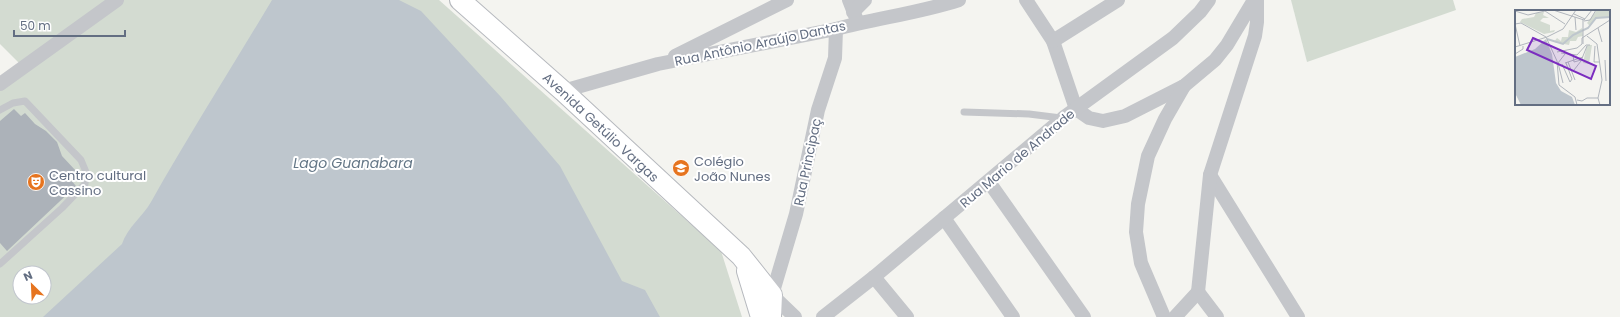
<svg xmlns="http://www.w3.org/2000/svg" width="1620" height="317" viewBox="0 0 1620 317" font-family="Poppins,sans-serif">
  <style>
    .green { fill: #d3dbd1; fill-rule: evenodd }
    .water { fill: #bec6cd }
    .building { fill: #acb2b9 }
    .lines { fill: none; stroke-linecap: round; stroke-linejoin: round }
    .secondary-casing { stroke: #b6b9be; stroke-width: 22 }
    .lane { stroke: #c4c6ca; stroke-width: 7 }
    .street { stroke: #c4c6ca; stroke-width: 14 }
    .secondary { stroke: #fff; stroke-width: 20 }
    .labels { text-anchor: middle; stroke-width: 4; stroke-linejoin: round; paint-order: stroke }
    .street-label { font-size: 13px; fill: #636e82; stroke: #fff }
    .poi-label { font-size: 13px; fill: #636e82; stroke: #fff; text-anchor: start }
    .water-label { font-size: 14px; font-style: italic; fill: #637686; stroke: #fff }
    .inset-river { fill: none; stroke: #bec6cd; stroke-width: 2 }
    .inset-road { fill: none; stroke: #b1b6bd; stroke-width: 1 }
    .view { fill: #7b2cbf; fill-opacity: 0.15; stroke: #7b2cbf; stroke-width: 2 }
    .inset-edge { fill: none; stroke: #636e82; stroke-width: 2 }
  </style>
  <rect width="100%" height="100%" fill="#f4f4f0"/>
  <g class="green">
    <path d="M0 0H439L721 251 742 317H0V84L24 68 0 44ZM20 273H44V297H20Z"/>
    <polygon points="1291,0 1453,0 1456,10 1307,62"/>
  </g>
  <path class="water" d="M272 0H399L421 11 501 97 560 166 622 281 645 290 660 317H43L122 244C127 228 143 216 151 202 190 133 232 67 272 0Z"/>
  <polygon class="building" points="14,109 21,116 25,113 35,124 46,131 57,142 62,156 76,171 69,178 76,186 7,251 0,243 0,121"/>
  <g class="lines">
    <g class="secondary-casing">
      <g id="secondary">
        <polyline points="460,0 563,91 741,256 772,295 771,317"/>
        <polyline points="747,271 761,317"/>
      </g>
    </g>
    <g class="lane">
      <polyline points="0,110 13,103 25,101 81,160 86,172 85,184 62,208 0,264"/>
      <polyline points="964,112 1029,114 1061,118"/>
    </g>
    <g class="street">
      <polyline points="849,0 858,23"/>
      <polyline points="1026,0 1053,41 1076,109 1089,118 1103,121 1125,116 1184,86 1215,60 1227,45 1254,0"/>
      <polyline points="853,12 865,0"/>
      <polyline points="1053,41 1118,0"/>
      <polyline points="675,56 787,0"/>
      <polyline points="0,84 117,0"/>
      <path d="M563 91 658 64 836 29C877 18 919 13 959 0"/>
      <polyline points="1210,175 1298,317"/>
      <polyline points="989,182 1084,317"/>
      <polyline points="944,218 1013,317"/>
      <polyline points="874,277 907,317"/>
      <polyline points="1198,292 1210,175 1255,36 1257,22 1257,0"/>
      <polyline points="1198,292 1217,317"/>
      <polyline points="795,317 772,295 796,214 818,110 835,58 836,29"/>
      <polyline points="823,317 874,277 1063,118 1173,38 1200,12 1209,0"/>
      <polyline points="1164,317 1141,263 1136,232 1138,204 1148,156 1165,119 1184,86"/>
      <polyline points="1175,317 1198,292"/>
    </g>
    <use href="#secondary" class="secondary"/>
  </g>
  <defs>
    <g id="school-disc" transform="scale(0.9)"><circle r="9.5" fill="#e6741f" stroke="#fff"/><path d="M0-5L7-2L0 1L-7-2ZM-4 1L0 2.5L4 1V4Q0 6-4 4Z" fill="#fff"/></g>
    <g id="theatre-disc" transform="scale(0.9)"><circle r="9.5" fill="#e6741f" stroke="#fff"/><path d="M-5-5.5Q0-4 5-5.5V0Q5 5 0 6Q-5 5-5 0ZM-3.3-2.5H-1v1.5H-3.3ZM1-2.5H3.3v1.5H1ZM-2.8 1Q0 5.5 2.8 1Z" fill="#fff"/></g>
  </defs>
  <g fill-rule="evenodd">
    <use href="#school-disc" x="681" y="168"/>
    <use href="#theatre-disc" x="36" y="182"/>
  </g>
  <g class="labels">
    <g class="street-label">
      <text transform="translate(760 43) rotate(-12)" y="5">Rua Antônio Araújo Dantas</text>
      <text transform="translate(601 127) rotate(43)" y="5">Avenida Getúlio Vargas</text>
      <text transform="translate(1017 158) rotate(-40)" y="5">Rua Mario de Andrade</text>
      <text transform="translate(807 162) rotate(-78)" y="5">Rua Principaç</text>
    </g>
    <g class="poi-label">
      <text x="694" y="166">Colégio<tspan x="694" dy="15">João Nunes</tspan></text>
      <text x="49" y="180">Centro cultural<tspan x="49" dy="15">Cassino</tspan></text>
    </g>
    <g class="water-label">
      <text x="353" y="168">Lago Guanabara</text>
    </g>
  </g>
  <g transform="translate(1515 10)">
    <rect width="95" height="95" fill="#f4f4f0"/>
    <path d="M82 0H95V7L81 8 75 16 72 13ZM29 2 28 5 34 8H28L25 11 35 15V21L40 20 39 22 29 24 5 12 7 9 19 7 21 3ZM67 18 68 26 63 27 61 31H55L54 35 39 32 42 28 46 31 47 27H53L54 20 61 22ZM72 35H77L74 54 68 53Z" fill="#d3dbd1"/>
    <path d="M31 29 37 44 41 73 46 81 57 87 60 95H6L0 83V47L20 39Z" fill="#bec6cd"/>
    <path class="inset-river" d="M32 29 48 34 58 25 73 18 81 8 95 7"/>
    <path class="inset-road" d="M38 0 69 10M0 1 13 5 30 1 50 14M59 4 70 9M60 7 61 20M68 10V34M69 10 77 0M69 11 75 10 81 0M0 14 5 36M0 14 6 13 31 27 42 51 44 75 60 87 62 95M83 18 87 32M72 26 82 34 87 70 83 88 85 95M80 36 79 52H84M0 37 32 27 48 19 61 0M42 42 62 38 67 34V28L95 10M46 43 62 45 71 35H75M0 44 8 39V36M58 45 59 52 66 50M90 50 91 71M53 52 60 70M50 53 68 47M47 54 55 72 57 69 51 53M59 60 66 51 72 36M48 73 43 53 50 44M62 90 67 91 72 88H83"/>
    <path class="view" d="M18 28 81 56 76 69 12 40Z"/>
    <rect width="95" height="95" class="inset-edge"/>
  </g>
  <g transform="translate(32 285) rotate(336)"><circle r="19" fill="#ffffff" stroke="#c1c5cd"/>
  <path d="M0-3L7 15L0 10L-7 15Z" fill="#e6741f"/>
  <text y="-6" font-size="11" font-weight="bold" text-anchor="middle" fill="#636e82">N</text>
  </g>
  <path d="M14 30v6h111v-6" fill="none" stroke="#636e82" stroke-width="2"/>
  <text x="20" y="30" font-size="12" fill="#636e82" stroke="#ffffff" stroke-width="3" paint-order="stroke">50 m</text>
</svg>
